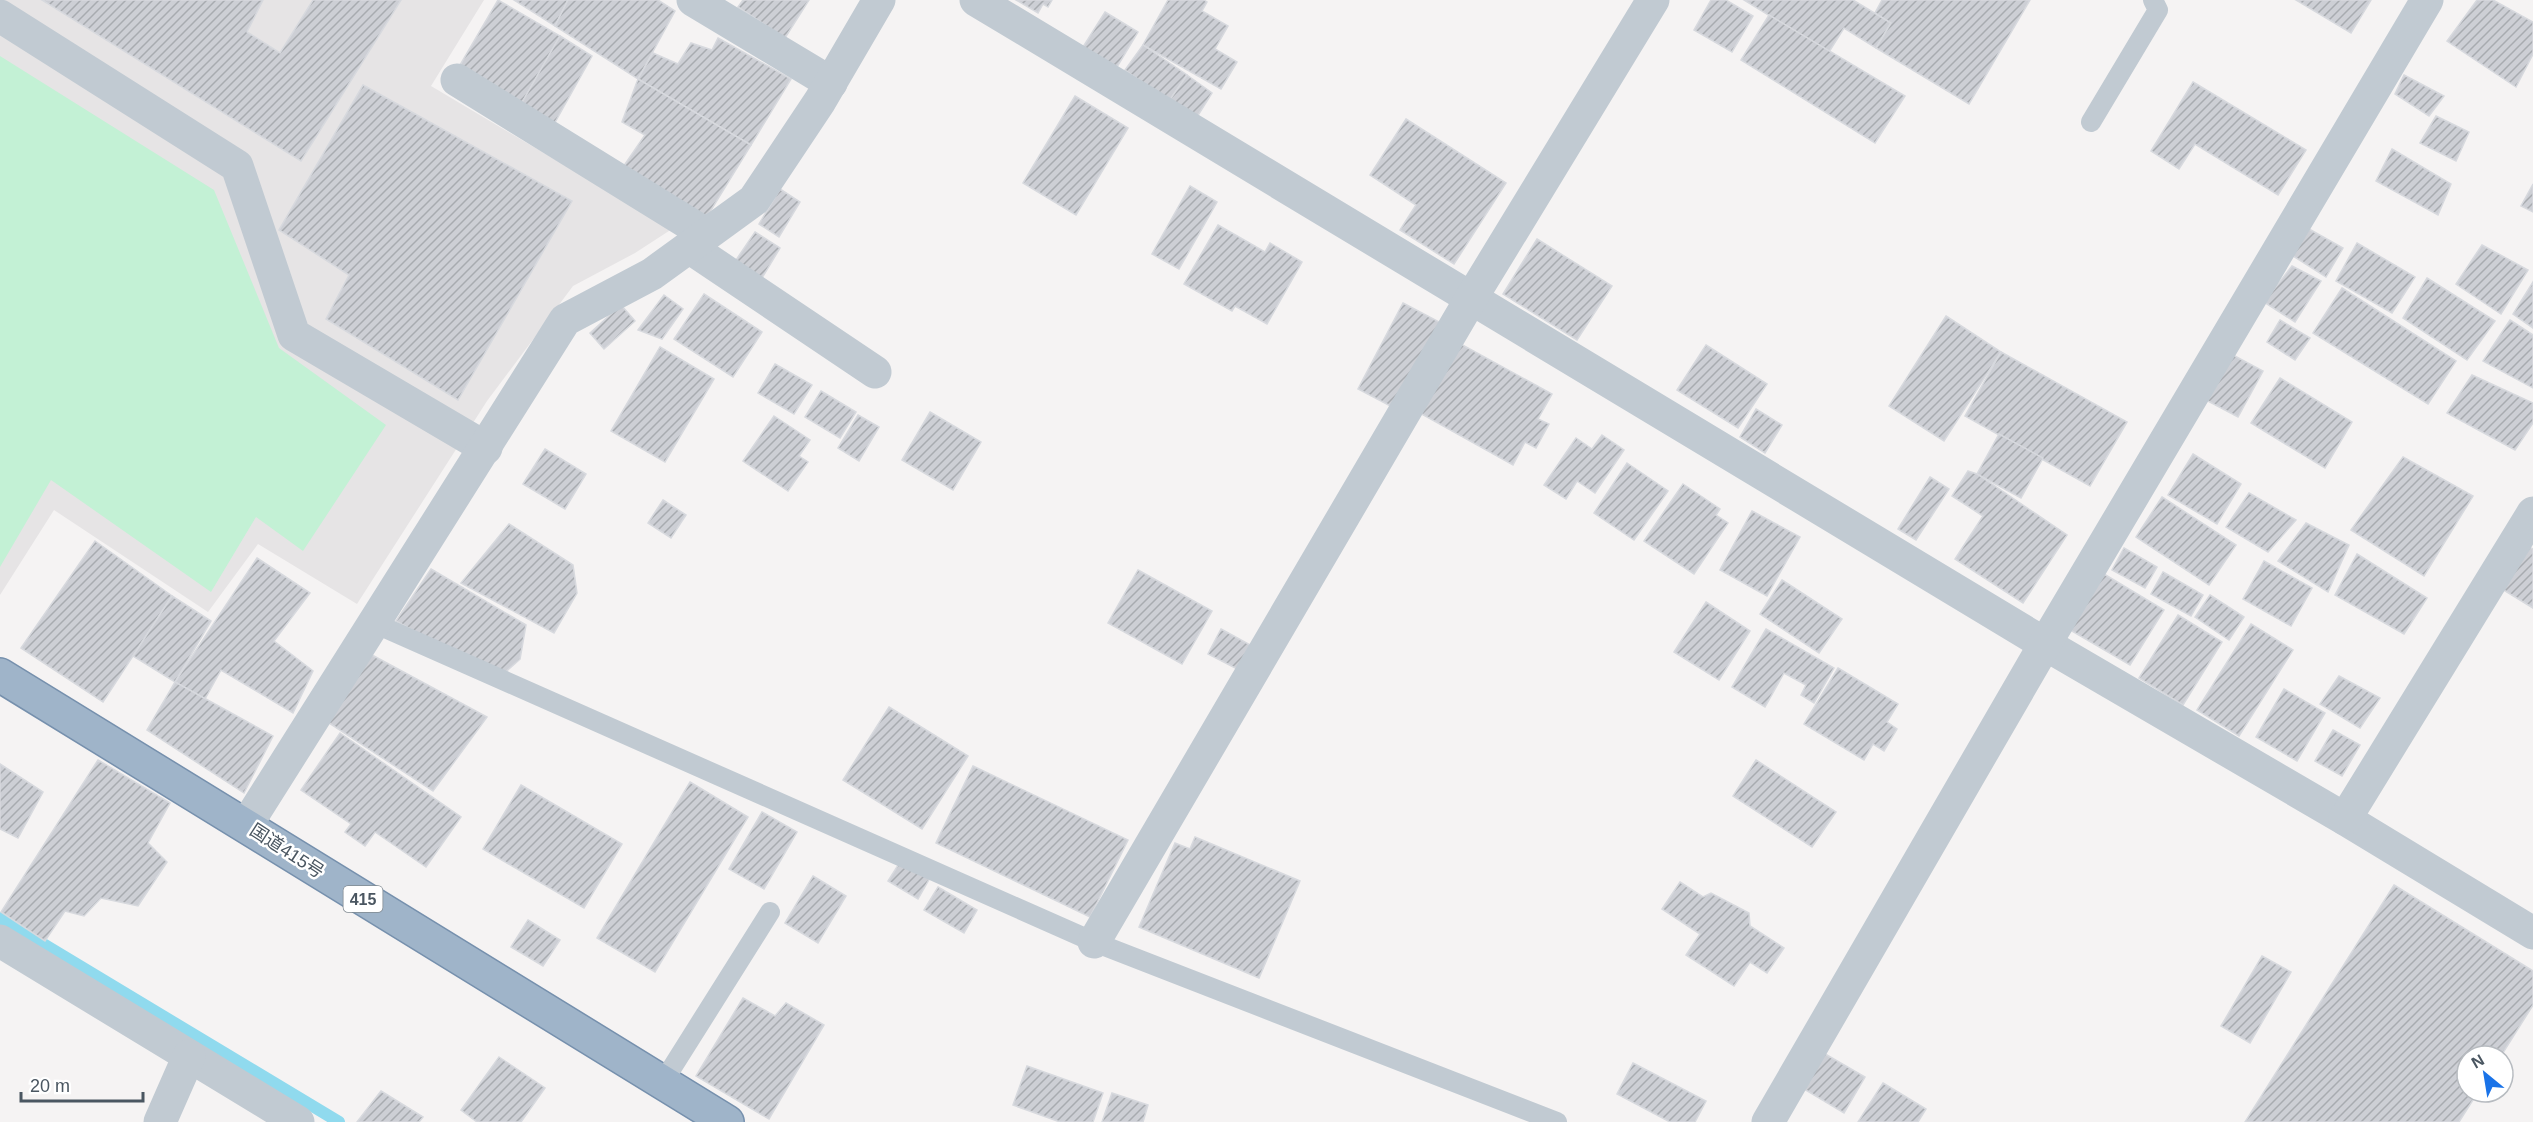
<svg xmlns="http://www.w3.org/2000/svg" width="2533" height="1122" viewBox="0 0 2533 1122" font-family="Helvetica,'Noto Sans JP',sans-serif">
  <style>
    .education { fill: #e6e4e5 }
    .grass { fill: #c3f1d5 }
    .lines { fill: none; stroke-linecap: round; stroke-linejoin: round }
    .stream { stroke: #90daee; stroke-width: 12 }
    .building { fill: url(#building-hatch); stroke: #d7d9de; stroke-width: 1.5 }
    .trunk-casing { stroke: #7690ad; stroke-width: 36 }
    .service { stroke: #c1cad2; stroke-width: 20 }
    .minor { stroke: #c1cad2; stroke-width: 33 }
    .trunk { stroke: #9fb4c9; stroke-width: 33 }
    .labels { text-anchor: middle; stroke-width: 5; stroke-linejoin: round; paint-order: stroke }
    .shield { fill: #fff; stroke: #808990; stroke-width: 1.5 }
    .shield-label { font-size: 16px; font-weight: bold; fill: #4a5661 }
    .street-label { font-size: 18px; fill: #4a5661; stroke: #fff }
  </style>
  <defs>
    <pattern id="building-hatch" width="6" height="6" patternUnits="userSpaceOnUse" patternTransform="scale(1.5)"><rect width="6" height="6" fill="#cdcfd5"/><path d="M-1 1l2-2M0 6l6-6M5 7l2-2" fill="none" stroke="#a8abb0"/></pattern>
  </defs>
  <rect width="100%" height="100%" fill="#f5f3f3"/>
  <polygon class="education" points="0,0 484,0 431,86 672,229 635,253 573,286 487,401 357,604 258,544 208,612 54,510 0,595"/>
  <polygon class="grass" points="0,56 214,190 279,348 386,425 303,551 256,517 211,592 51,480 0,567"/>
  <g class="lines">
    <polyline class="stream" points="0,918 339,1122"/>
  </g>
  <g class="building">
    <polygon points="42,0 263,0 247,32 280,53 313,0 401,0 301,161"/>
    <polygon points="498,0 560,36 520,106 460,65"/>
    <polygon points="514,0 568,0 555,26"/>
    <polygon points="568,0 658,0 675,11 638,79 555,26"/>
    <polygon points="743,0 809,0 785,38 738,7"/>
    <polygon points="1016,0 1052,0 1048,7 1043,4 1038,13"/>
    <polygon points="1168,0 1204,0 1207,2 1202,11 1228,26 1215,49 1237,62 1221,89 1143,45"/>
    <polygon points="1711,0 1726,0 1753,16 1732,52 1694,30"/>
    <polygon points="1744,0 1853,0 1891,23 1876,48 1844,28 1829,52"/>
    <polygon points="1882,0 2030,0 1969,104 1876,48 1891,23 1875,13"/>
    <polygon points="2296,0 2371,0 2351,33"/>
    <polygon points="2477,0 2493,0 2533,22 2533,54 2516,87 2447,41"/>
    <polygon points="1105,12 1138,32 1117,67 1083,47"/>
    <polygon points="1769,15 1905,96 1875,143 1741,60"/>
    <polygon points="560,36 592,56 553,126 520,106"/>
    <polygon points="718,38 791,79 751,145 638,79 653,53 678,64 691,43 712,50"/>
    <polygon points="1143,45 1187,75 1169,101 1125,70"/>
    <polygon points="1187,75 1212,93 1197,117 1169,101"/>
    <polygon points="2404,75 2444,96 2429,116 2395,94"/>
    <polygon points="638,79 751,145 705,220 621,170 645,135 622,122"/>
    <polygon points="2193,82 2306,150 2278,195 2195,144 2179,169 2151,151"/>
    <polygon points="363,85 572,201 458,400 326,319 349,275 279,230"/>
    <polygon points="1075,96 1128,128 1076,215 1023,183"/>
    <polygon points="2436,116 2469,132 2456,161 2420,143"/>
    <polygon points="1406,119 1506,183 1454,264 1400,230 1416,205 1370,175"/>
    <polygon points="2392,149 2451,184 2438,215 2376,181"/>
    <polygon points="2533,184 2533,212 2521,206"/>
    <polygon points="1190,186 1217,202 1179,269 1152,254"/>
    <polygon points="780,189 800,202 779,237 759,224"/>
    <polygon points="1218,225 1265,252 1270,243 1302,262 1267,324 1235,306 1232,311 1184,284"/>
    <polygon points="2309,229 2343,248 2326,277 2290,254"/>
    <polygon points="755,232 780,248 762,278 736,260"/>
    <polygon points="1537,239 1612,286 1577,340 1503,294"/>
    <polygon points="2357,243 2415,277 2392,313 2336,281"/>
    <polygon points="2482,245 2528,270 2501,314 2456,284"/>
    <polygon points="2292,266 2321,281 2295,322 2264,302"/>
    <polygon points="2427,278 2495,321 2467,360 2403,318"/>
    <polygon points="2533,282 2533,328 2513,314"/>
    <polygon points="2342,288 2456,361 2428,404 2313,333"/>
    <polygon points="704,294 762,332 733,377 674,339"/>
    <polygon points="664,295 683,309 662,339 638,330"/>
    <polygon points="1403,303 1443,324 1398,410 1358,389"/>
    <polygon points="621,305 635,321 604,349 590,333"/>
    <polygon points="1946,316 2001,352 1944,441 1889,406"/>
    <polygon points="2280,320 2310,338 2295,360 2267,342"/>
    <polygon points="2510,320 2533,335 2533,388 2483,361"/>
    <polygon points="1457,342 1552,394 1538,419 1549,424 1536,448 1525,442 1513,465 1418,412"/>
    <polygon points="1706,345 1767,384 1738,428 1677,390"/>
    <polygon points="660,347 714,379 665,462 611,431"/>
    <polygon points="2001,352 2127,422 2090,486 1965,416"/>
    <polygon points="2231,354 2263,371 2238,417 2204,399"/>
    <polygon points="775,364 812,385 794,414 758,393"/>
    <polygon points="2472,375 2533,403 2533,423 2515,450 2447,413"/>
    <polygon points="2280,378 2352,422 2325,468 2251,423"/>
    <polygon points="821,391 856,412 840,438 805,417"/>
    <polygon points="1756,409 1782,425 1765,453 1740,437"/>
    <polygon points="930,412 981,442 953,490 902,460"/>
    <polygon points="858,415 879,427 859,461 838,448"/>
    <polygon points="774,416 810,440 799,456 808,462 788,491 743,461"/>
    <polygon points="1999,434 2043,458 2021,498 1977,474"/>
    <polygon points="1602,435 1624,450 1595,493 1577,481 1566,499 1544,485 1576,438 1592,449"/>
    <polygon points="545,449 586,474 565,509 523,484"/>
    <polygon points="2193,454 2241,484 2217,524 2168,495"/>
    <polygon points="2403,457 2473,496 2424,576 2351,530"/>
    <polygon points="1627,463 1668,491 1634,540 1594,513"/>
    <polygon points="1968,471 1977,474 2067,535 2023,603 1955,559 1983,516 1952,496"/>
    <polygon points="1930,477 1949,489 1916,540 1898,529"/>
    <polygon points="1683,484 1720,509 1716,515 1728,523 1694,574 1644,541"/>
    <polygon points="2249,493 2296,520 2268,552 2226,527"/>
    <polygon points="2162,497 2236,545 2209,585 2136,537"/>
    <polygon points="663,500 686,515 671,538 648,523"/>
    <polygon points="1752,511 1800,537 1767,596 1720,570"/>
    <polygon points="2306,523 2349,545 2328,592 2278,561"/>
    <polygon points="509,524 573,565 577,593 554,633 461,583"/>
    <polygon points="95,541 172,596 103,702 21,648"/>
    <polygon points="2524,544 2533,549 2533,608 2497,586"/>
    <polygon points="2124,548 2157,567 2145,588 2112,570"/>
    <polygon points="2357,554 2427,598 2404,634 2335,595"/>
    <polygon points="257,558 310,593 274,641 313,671 293,713 221,670 205,699 175,682"/>
    <polygon points="2264,561 2312,588 2291,626 2243,599"/>
    <polygon points="431,569 526,625 520,659 499,678 396,621"/>
    <polygon points="1138,570 1212,611 1182,664 1108,623"/>
    <polygon points="2099,571 2164,610 2130,665 2065,627"/>
    <polygon points="2163,572 2203,595 2191,616 2151,594"/>
    <polygon points="1782,580 1842,619 1819,653 1760,614"/>
    <polygon points="2210,595 2244,617 2229,640 2195,617"/>
    <polygon points="172,596 211,621 175,682 133,656"/>
    <polygon points="1706,602 1750,631 1719,680 1674,652"/>
    <polygon points="2178,615 2222,642 2183,705 2139,678"/>
    <polygon points="2251,624 2293,650 2239,736 2197,710"/>
    <polygon points="1221,629 1254,647 1241,671 1208,654"/>
    <polygon points="1766,629 1834,668 1814,703 1801,695 1806,685 1784,673 1765,707 1732,687"/>
    <polygon points="372,655 487,717 433,791 323,719"/>
    <polygon points="1838,668 1898,704 1887,722 1897,729 1884,751 1873,744 1864,760 1804,724"/>
    <polygon points="2339,676 2380,698 2360,728 2320,704"/>
    <polygon points="175,682 273,736 244,793 147,730"/>
    <polygon points="2284,689 2325,713 2297,761 2256,737"/>
    <polygon points="889,707 968,756 922,829 843,780"/>
    <polygon points="2333,730 2360,745 2342,776 2315,761"/>
    <polygon points="340,733 461,817 426,867 375,832 365,846 345,832 351,824 301,790"/>
    <polygon points="98,760 170,803 148,843 167,862 138,906 101,898 84,916 65,911 45,941 1,912"/>
    <polygon points="1756,760 1836,812 1812,847 1733,796"/>
    <polygon points="0,764 43,792 18,838 0,829"/>
    <polygon points="973,766 1128,840 1090,917 936,843"/>
    <polygon points="690,782 748,817 655,972 597,938"/>
    <polygon points="521,785 622,844 584,908 483,849"/>
    <polygon points="762,812 797,832 764,889 729,869"/>
    <polygon points="1195,837 1300,881 1259,978 1139,927 1175,843 1190,849"/>
    <polygon points="902,859 931,876 918,899 888,881"/>
    <polygon points="813,876 846,896 818,943 785,923"/>
    <polygon points="1680,882 1703,897 1711,893 1749,913 1750,926 1784,948 1767,973 1750,962 1734,986 1686,955 1700,934 1662,909"/>
    <polygon points="2394,885 2533,971 2533,1005 2501,1056 2467,1056 2467,1092 2478,1092 2459,1122 2245,1122"/>
    <polygon points="938,887 977,910 964,933 924,910"/>
    <polygon points="528,920 560,940 543,966 511,947"/>
    <polygon points="2262,956 2291,972 2250,1043 2221,1026"/>
    <polygon points="743,998 775,1016 786,1003 824,1025 769,1119 696,1076"/>
    <polygon points="1820,1051 1865,1077 1844,1113 1799,1086"/>
    <polygon points="499,1057 545,1088 521,1122 477,1122 461,1110"/>
    <polygon points="1633,1063 1706,1101 1695,1122 1670,1122 1617,1094"/>
    <polygon points="1027,1066 1103,1093 1093,1122 1060,1122 1013,1105"/>
    <polygon points="1883,1083 1926,1109 1918,1122 1858,1122"/>
    <polygon points="381,1091 423,1117 419,1122 357,1122"/>
    <polygon points="1112,1093 1148,1105 1143,1122 1102,1122"/>
  </g>
  <g class="lines">
    <g class="trunk-casing">
      <polyline id="trunk" points="0,675 727,1122"/>
    </g>
    <g class="service">
      <polyline points="2091,122 2158,10 2153,0"/>
      <polyline points="374,623 1094,942 1557,1122"/>
      <polyline points="663,1082 770,912"/>
    </g>
    <g class="minor">
      <polyline points="693,0 831,83"/>
      <polyline points="976,0 2045,644 2345,819 2533,933"/>
      <polyline points="0,16 237,166 294,335 486,448"/>
      <polyline points="457,80 706,234"/>
      <polyline points="689,247 875,372"/>
      <polyline points="2345,819 2533,513"/>
      <polyline points="247,824 565,320 652,274 754,200 820,101 879,0"/>
      <polyline points="0,941 298,1122"/>
      <polyline points="1094,942 1472,297 1653,0"/>
      <polyline points="160,1122 189,1056"/>
      <polyline points="1768,1122 2045,644 2427,0"/>
    </g>
    <use href="#trunk" class="trunk"/>
  </g>
  <g class="labels">
    <rect class="shield" x="343.5" y="886" width="39" height="26" rx="4.5"/>
    <g class="shield-label">
      <text x="363" y="905">415</text>
    </g>
    <g class="street-label">
      <text transform="translate(287 851) rotate(33)" y="6">国道415号</text>
    </g>
  </g>
  <g transform="translate(2485 1074) rotate(330)"><circle r="28" fill="#ffffff" stroke="#b7bbc0" stroke-width="1.5"/>
  <path d="M0-4.5L10 22L0 15L-10 22Z" fill="#1a73e8"/>
  <text y="-9" font-size="16" font-weight="bold" text-anchor="middle" fill="#4a5661">N</text>
  </g>
  <path d="M21 1092v9h122v-9" fill="none" stroke="#4a5661" stroke-width="3"/>
  <text x="30" y="1092" font-size="18" fill="#4a5661" stroke="#ffffff" stroke-width="4.5" paint-order="stroke">20 m</text>
</svg>
